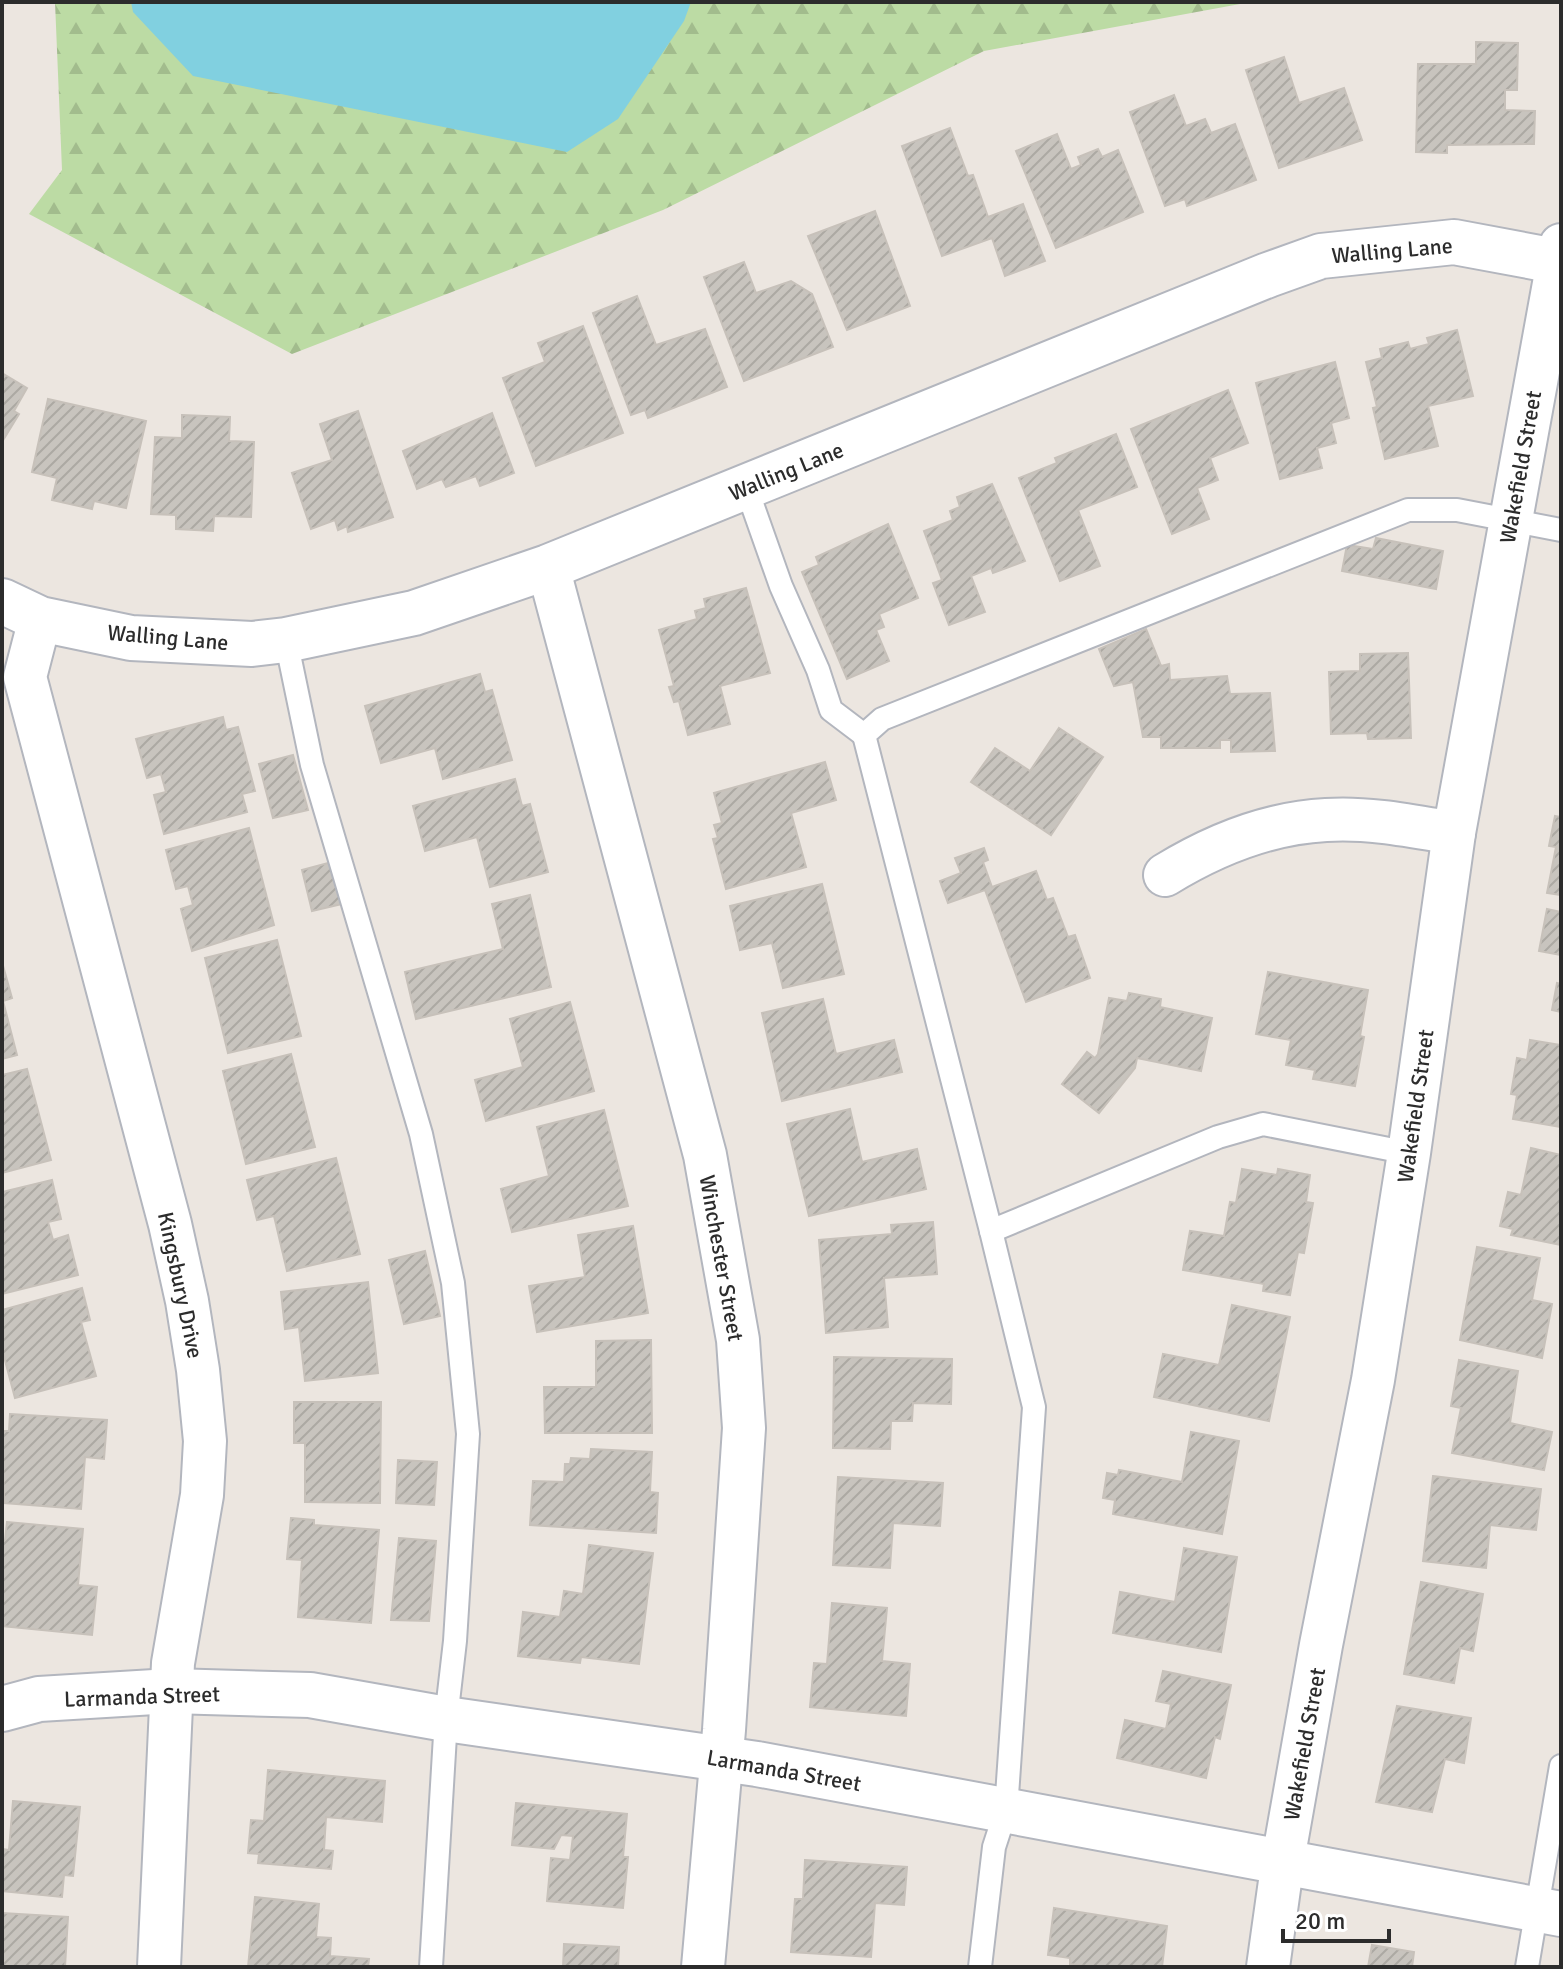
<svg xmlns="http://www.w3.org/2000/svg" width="1563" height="1969" viewBox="0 0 1563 1969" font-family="Signika,sans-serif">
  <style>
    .forest { fill: url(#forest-firs) }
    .water { fill: #81d0e0 }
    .building { fill: url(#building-hatch); stroke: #c7c1ba; stroke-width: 2 }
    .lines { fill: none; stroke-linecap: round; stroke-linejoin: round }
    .service-casing { stroke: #b3b6be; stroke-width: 26 }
    .minor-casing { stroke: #b3b6be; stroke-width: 46 }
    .tertiary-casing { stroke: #b3b6be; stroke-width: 48 }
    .service { stroke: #fff; stroke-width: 22 }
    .minor { stroke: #fff; stroke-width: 42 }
    .tertiary { stroke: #fff; stroke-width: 44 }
    .labels { text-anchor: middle; stroke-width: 7; stroke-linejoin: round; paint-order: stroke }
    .street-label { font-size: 22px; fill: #2c2c2c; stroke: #fff }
  </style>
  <defs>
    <pattern id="forest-firs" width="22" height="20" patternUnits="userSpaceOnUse" patternTransform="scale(2)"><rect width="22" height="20" fill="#bcdba4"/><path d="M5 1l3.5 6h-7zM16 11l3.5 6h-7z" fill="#a2bc8d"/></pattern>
    <pattern id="building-hatch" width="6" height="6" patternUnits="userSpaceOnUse" patternTransform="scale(2)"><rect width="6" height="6" fill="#c8c4be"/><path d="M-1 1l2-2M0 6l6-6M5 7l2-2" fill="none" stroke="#aca9a3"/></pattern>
  </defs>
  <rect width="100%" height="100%" fill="#ece6e0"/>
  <polygon class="forest" points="55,2 1251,2 984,51 663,210 292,354 29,214 62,170"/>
  <polygon class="water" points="131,2 691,2 684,21 618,119 567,152 193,76 133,12"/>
  <g class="building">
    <polygon points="1476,42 1518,43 1517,90 1505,90 1505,110 1535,111 1534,144 1447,145 1447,153 1416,152 1418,64 1476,64"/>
    <polygon points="1284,57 1299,103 1344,88 1362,140 1279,168 1246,70"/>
    <polygon points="1174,95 1186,126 1205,119 1211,133 1235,124 1256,180 1187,206 1185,199 1165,206 1130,112"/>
    <polygon points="950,128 968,176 973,175 988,217 1023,204 1045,261 1005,276 992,238 942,256 902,146"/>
    <polygon points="1057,134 1071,169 1081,165 1078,157 1098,149 1102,157 1118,150 1143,212 1056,248 1016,151"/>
    <polygon points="875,211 910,306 847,330 808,236"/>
    <polygon points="744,262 756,293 791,281 812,294 833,347 744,381 704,277"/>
    <polygon points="637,296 656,345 705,329 727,387 648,418 645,410 631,415 593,313"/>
    <polygon points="583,326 623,433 536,466 503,378 545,362 538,343"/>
    <polygon points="1457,330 1473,396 1428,406 1438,446 1385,459 1373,408 1377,407 1366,362 1382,358 1380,349 1408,342 1410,349 1429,344 1427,338"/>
    <polygon points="1335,362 1349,418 1331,423 1336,443 1317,448 1322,468 1280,479 1256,383"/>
    <polygon points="2,373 27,388 14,411 19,414 2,442"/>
    <polygon points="1228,390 1248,443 1210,458 1218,480 1197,488 1209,519 1172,534 1131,429"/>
    <polygon points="48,399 146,421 126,508 94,501 92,509 52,500 57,478 32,472"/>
    <polygon points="358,411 393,517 348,532 347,526 338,530 335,520 311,529 292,473 332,460 320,424"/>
    <polygon points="492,413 514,473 480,486 476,476 446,487 442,479 417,489 403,451"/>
    <polygon points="182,415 230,417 229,441 254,442 251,517 214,516 213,531 176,529 176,515 151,514 155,437 182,438"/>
    <polygon points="1116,434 1137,487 1078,510 1100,566 1060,581 1019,478 1057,463 1055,458"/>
    <polygon points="992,484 1025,561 993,573 991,568 971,576 985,612 949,625 933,583 942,580 924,531 953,520 950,511 960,507 957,497"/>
    <polygon points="888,524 918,598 879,614 884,627 876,630 889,661 847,679 802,572 819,565 816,557"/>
    <polygon points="1376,538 1443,551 1436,589 1342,571 1347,545 1373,549"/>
    <polygon points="746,588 770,673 720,686 730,724 688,735 679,701 674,702 669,687 674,686 659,630 697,619 695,611 706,608 704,599"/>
    <polygon points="1146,629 1161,666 1169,664 1170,680 1227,676 1230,694 1270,693 1275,751 1231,752 1231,740 1220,740 1220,748 1161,748 1161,737 1143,737 1133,682 1114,686 1099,649"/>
    <polygon points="1408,653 1411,738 1368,739 1367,733 1331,734 1329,672 1360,671 1360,654"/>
    <polygon points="480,674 485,692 492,690 512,760 443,779 435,748 381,763 365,706"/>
    <polygon points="223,717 226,730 238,727 255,791 242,794 247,812 164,834 154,795 166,792 161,774 147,778 136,739"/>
    <polygon points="1059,728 1103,757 1051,835 971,782 995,748 1030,771"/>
    <polygon points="293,755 308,810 273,818 259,764"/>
    <polygon points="825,762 836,800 791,813 806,867 726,889 713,839 718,838 714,825 722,823 714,793"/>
    <polygon points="515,779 522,806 530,804 548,872 490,887 477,837 425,851 413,806"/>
    <polygon points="1555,816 1561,817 1561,895 1547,893 1556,847 1549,846"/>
    <polygon points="249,828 274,925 192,951 181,909 193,905 188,886 176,889 166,850"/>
    <polygon points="984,848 988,860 983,862 992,887 1036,871 1047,900 1053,898 1068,937 1075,935 1090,978 1026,1002 985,890 948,903 940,881 961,873 955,858"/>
    <polygon points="332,862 342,904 312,911 302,870"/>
    <polygon points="822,884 844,974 783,988 772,943 740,950 730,906"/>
    <polygon points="530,895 551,987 416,1019 405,972 503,949 492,904"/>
    <polygon points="1547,909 1561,912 1561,955 1539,951"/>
    <polygon points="277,940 301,1036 228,1053 205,958"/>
    <polygon points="2,962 12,998 3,1001 17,1055 2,1059"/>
    <polygon points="1268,972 1368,990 1360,1036 1364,1037 1355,1086 1313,1079 1315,1070 1286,1065 1291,1040 1256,1034"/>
    <polygon points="1557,983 1561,984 1561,1012 1552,1010"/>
    <polygon points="1129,993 1161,999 1160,1007 1212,1018 1201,1071 1137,1058 1135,1068 1099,1113 1062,1084 1087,1052 1095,1058 1098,1054 1109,998 1127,1001"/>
    <polygon points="823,999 836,1054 894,1040 902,1072 782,1101 762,1013"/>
    <polygon points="570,1002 594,1091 486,1121 475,1080 523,1067 510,1019"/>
    <polygon points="1530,1040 1561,1045 1561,1127 1513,1119 1517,1095 1511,1094 1517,1058 1527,1060"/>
    <polygon points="291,1054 315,1147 246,1164 223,1071"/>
    <polygon points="27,1069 51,1160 2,1173 2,1075"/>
    <polygon points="850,1109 862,1162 917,1149 926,1189 809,1216 787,1124"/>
    <polygon points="604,1110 628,1206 512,1232 501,1189 549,1176 537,1127"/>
    <polygon points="1531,1148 1561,1155 1561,1245 1511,1235 1513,1229 1500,1226 1508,1192 1521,1195"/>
    <polygon points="336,1158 360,1254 287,1271 274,1216 257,1220 247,1180"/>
    <polygon points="1242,1169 1277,1175 1278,1169 1310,1175 1306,1202 1313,1203 1304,1253 1298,1252 1290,1295 1263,1291 1264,1284 1183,1270 1190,1231 1224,1236 1230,1202 1236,1203"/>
    <polygon points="52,1180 61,1219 48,1222 53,1240 68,1235 78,1275 2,1294 2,1192"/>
    <polygon points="933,1222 937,1274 884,1278 888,1327 826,1333 819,1240 892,1234 891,1225"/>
    <polygon points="633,1226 648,1313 537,1332 529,1286 585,1277 578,1235"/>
    <polygon points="1477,1247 1540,1258 1532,1300 1552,1304 1542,1358 1460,1340"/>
    <polygon points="425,1251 440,1316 404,1324 389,1260"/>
    <polygon points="368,1282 378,1373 305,1381 299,1327 285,1329 281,1292"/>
    <polygon points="82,1288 90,1320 81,1322 96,1376 15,1398 2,1349 2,1310"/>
    <polygon points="1232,1305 1290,1317 1269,1421 1154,1397 1163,1354 1219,1365"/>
    <polygon points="651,1340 652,1433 545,1433 544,1387 596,1387 596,1341"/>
    <polygon points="834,1357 952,1359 951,1404 913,1403 912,1421 891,1421 890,1449 833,1448"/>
    <polygon points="1459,1360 1518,1371 1510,1423 1552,1432 1544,1470 1452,1453 1461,1408 1451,1406"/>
    <polygon points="294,1402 381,1402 380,1503 305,1502 305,1443 294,1443"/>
    <polygon points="10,1414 107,1420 104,1459 85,1457 81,1509 4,1503 2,1431 9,1431"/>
    <polygon points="1191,1432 1239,1441 1222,1534 1113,1514 1115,1500 1103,1498 1107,1473 1118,1475 1119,1470 1182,1482"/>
    <polygon points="591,1449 652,1452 650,1492 658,1493 656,1533 530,1525 533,1481 564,1482 565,1464 570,1464 571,1458 590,1459"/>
    <polygon points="398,1460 437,1462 434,1505 396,1503"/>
    <polygon points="1433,1476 1541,1489 1536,1530 1490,1525 1486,1568 1423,1561"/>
    <polygon points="838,1477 943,1483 940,1526 893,1523 890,1568 833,1565"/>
    <polygon points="291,1518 314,1520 314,1525 379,1530 371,1623 298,1617 302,1560 287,1559"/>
    <polygon points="7,1522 83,1529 78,1585 97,1587 92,1635 2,1626 2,1540 5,1540"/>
    <polygon points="399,1538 436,1541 429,1621 391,1620"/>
    <polygon points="589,1545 653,1553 639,1664 581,1657 580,1663 518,1656 523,1612 560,1617 564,1591 583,1594"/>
    <polygon points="1184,1548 1237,1557 1221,1652 1113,1633 1120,1592 1175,1602"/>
    <polygon points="1421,1582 1483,1594 1473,1651 1460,1648 1454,1683 1404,1674"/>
    <polygon points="832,1603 887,1608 882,1661 910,1664 906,1716 810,1707 814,1663 827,1664"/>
    <polygon points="1163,1671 1231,1685 1220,1739 1215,1737 1206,1778 1117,1758 1125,1720 1166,1729 1171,1704 1156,1701"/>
    <polygon points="1397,1706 1471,1718 1464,1763 1445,1759 1432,1812 1376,1802"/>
    <polygon points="268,1770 385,1781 382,1822 326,1817 324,1850 333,1851 331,1869 258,1863 259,1854 248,1853 251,1820 264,1821"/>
    <polygon points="13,1801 80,1807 73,1876 64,1875 62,1897 2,1891 2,1849 9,1850"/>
    <polygon points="516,1803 627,1814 623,1857 628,1857 623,1908 547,1901 551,1858 570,1860 573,1836 561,1835 554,1849 512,1845"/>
    <polygon points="805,1860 907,1867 904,1905 875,1903 871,1957 791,1952 795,1899 803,1899"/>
    <polygon points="255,1897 319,1904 316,1937 331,1938 330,1956 369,1959 368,1967 248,1967"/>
    <polygon points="1054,1908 1167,1926 1162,1967 1093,1967 1070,1964 1070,1958 1048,1955"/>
    <polygon points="2,1913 68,1917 65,1967 2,1967"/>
    <polygon points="564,1944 619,1947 618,1967 563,1967"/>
    <polygon points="1372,1945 1414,1952 1412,1967 1368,1967"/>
  </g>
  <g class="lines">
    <g class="service-casing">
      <g id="service">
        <polyline points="746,487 781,586 818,670 831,710 864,735"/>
        <polyline points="286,640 312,765 421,1134 453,1283 468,1434 455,1641 446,1719 431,1967"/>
        <polyline points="991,1231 1218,1137 1263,1124 1409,1153"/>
        <polyline points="980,1967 994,1847 1006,1810 1034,1407 991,1231 864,735 882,719 1408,510 1457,510 1561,530"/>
        <polyline points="1527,1967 1561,1766"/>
      </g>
    </g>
    <g class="minor-casing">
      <g id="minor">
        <polyline points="548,567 705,1155 738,1340 744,1428 724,1730 703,1967"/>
        <polyline points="40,619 25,677 170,1224 187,1301 198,1370 205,1441 202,1495 173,1663 159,1967"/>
        <path d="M1165 875C1214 845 1268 823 1326 820 1368 817 1412 826 1454 833"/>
        <polyline points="1268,1967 1283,1860 1321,1645 1373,1380 1409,1153 1454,833 1561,245"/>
      </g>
    </g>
    <g class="tertiary-casing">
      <g id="tertiary">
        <polyline points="2,601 40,619 131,638 252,644 286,640 414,613 548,567 1268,275 1321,256 1454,242 1561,262"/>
        <polyline points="2,1709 39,1699 171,1691 310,1695 446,1719 757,1764 1561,1914"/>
      </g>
    </g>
    <use href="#service" class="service"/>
    <use href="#minor" class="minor"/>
    <use href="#tertiary" class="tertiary"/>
  </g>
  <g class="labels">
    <g class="street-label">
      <text transform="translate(1392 250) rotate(-5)" y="8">Walling Lane</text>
      <text transform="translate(1520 467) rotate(-80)" y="8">Wakefield Street</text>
      <text transform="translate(786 471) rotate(-22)" y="8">Walling Lane</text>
      <text transform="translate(168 637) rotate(5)" y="8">Walling Lane</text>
      <text transform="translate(1415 1106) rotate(-82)" y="8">Wakefield Street</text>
      <text transform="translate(722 1258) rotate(80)" y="8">Winchester Street</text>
      <text transform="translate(181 1285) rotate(78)" y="8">Kingsbury Drive</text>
      <text transform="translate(142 1696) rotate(-2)" y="8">Larmanda Street</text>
      <text transform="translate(1304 1744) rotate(-80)" y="8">Wakefield Street</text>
      <text transform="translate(784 1770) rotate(10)" y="8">Larmanda Street</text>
    </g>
  </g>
  <rect width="1563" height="1969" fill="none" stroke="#2c2c2c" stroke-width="8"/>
  <path d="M1283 1929v12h106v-12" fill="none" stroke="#2c2c2c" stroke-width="4"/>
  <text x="1295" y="1929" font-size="24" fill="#2c2c2c" stroke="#ffffff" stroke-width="6" paint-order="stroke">20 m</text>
</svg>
